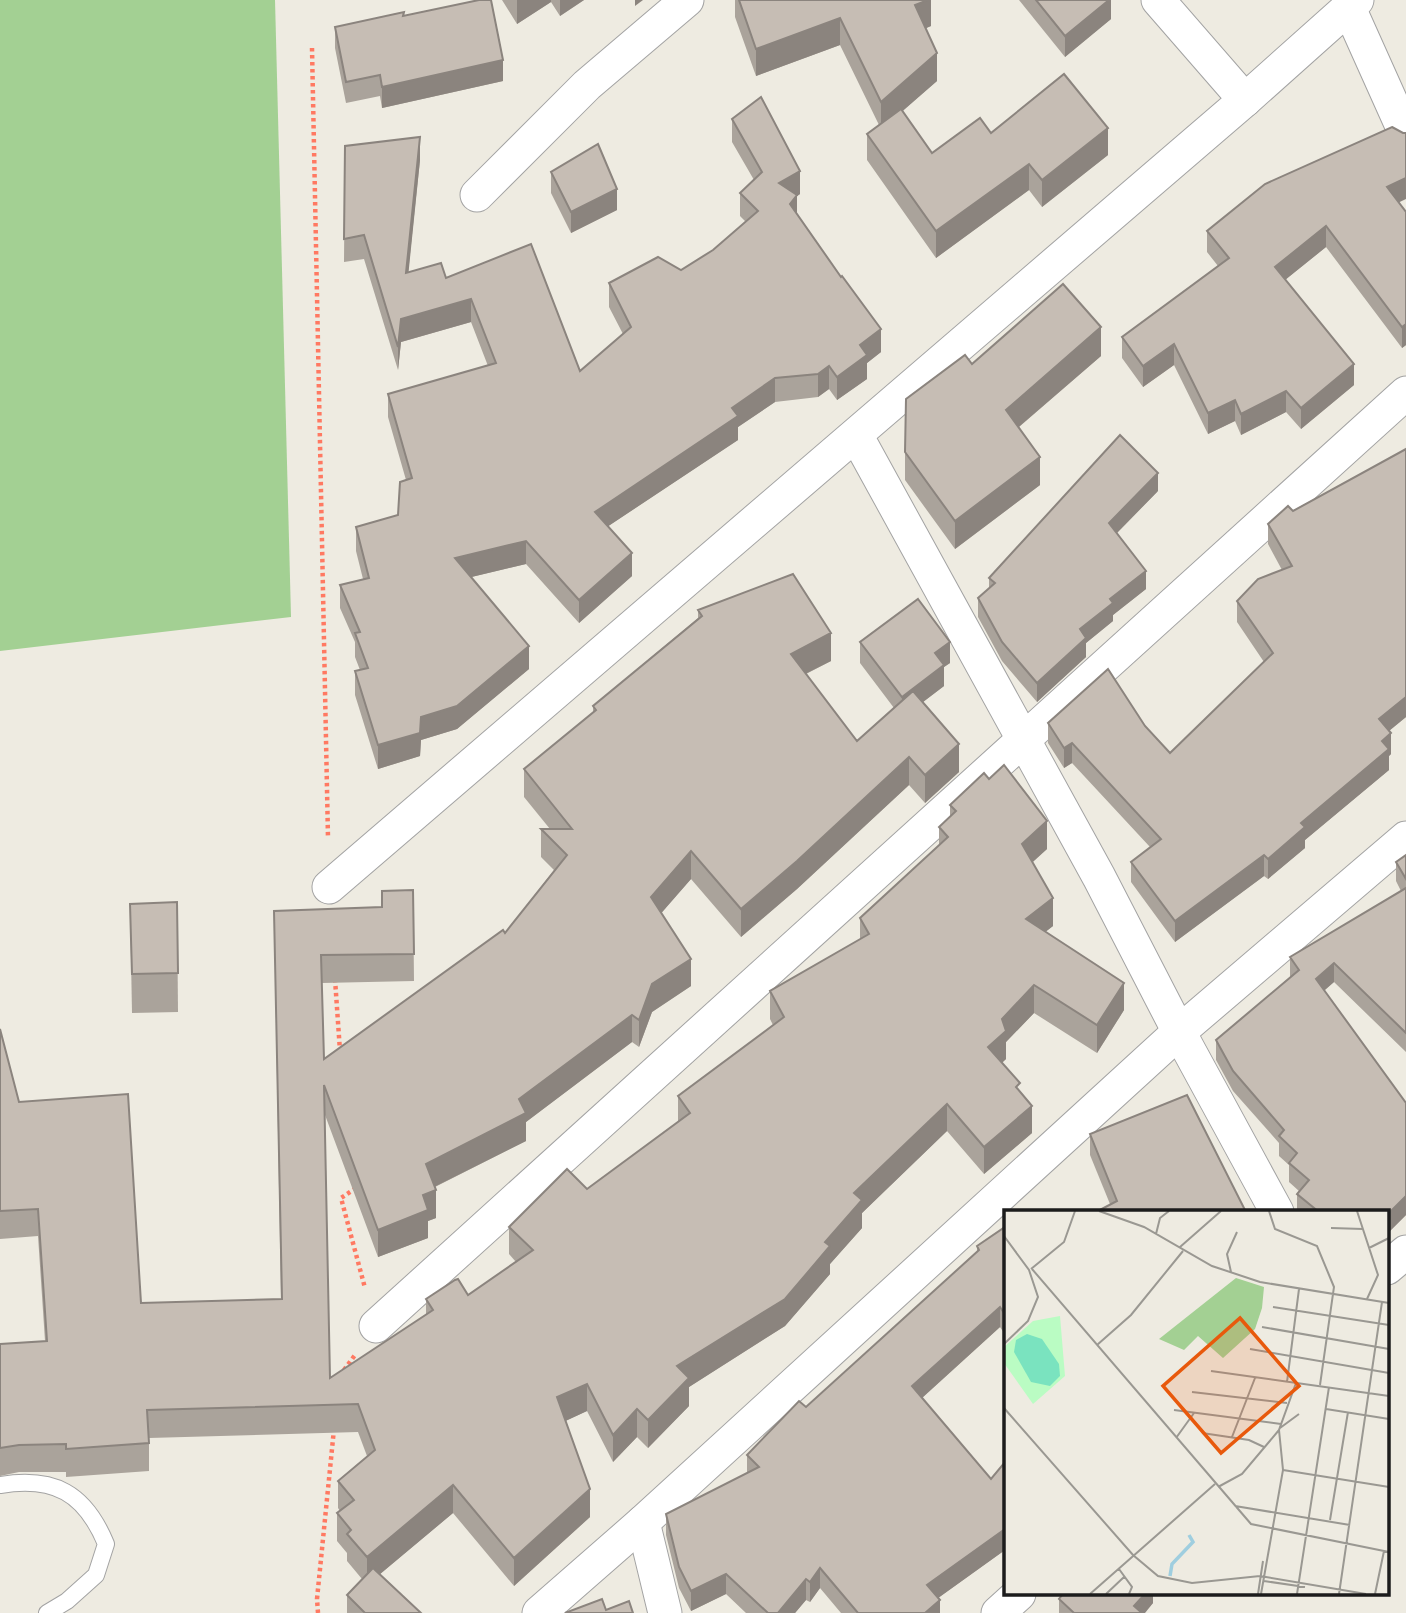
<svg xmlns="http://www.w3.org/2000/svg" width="1406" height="1613" viewBox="0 0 1406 1613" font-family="Rubik,sans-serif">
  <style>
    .forest { fill: #a3d093 }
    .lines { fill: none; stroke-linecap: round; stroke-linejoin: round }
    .service-casing { stroke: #a3a3a3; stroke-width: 18 }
    .minor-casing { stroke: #a3a3a3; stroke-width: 35 }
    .path { stroke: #ff7962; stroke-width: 4.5; stroke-dasharray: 3.5 3.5; stroke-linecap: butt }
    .service { stroke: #fff; stroke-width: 16 }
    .minor { stroke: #fff; stroke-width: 33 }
    .wall { fill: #aaa39b }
    .shaded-wall { fill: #8b847e }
    .building { fill: #c6bdb4; stroke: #8b847e; stroke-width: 2 }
    .inset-river { fill: none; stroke: #9fcedf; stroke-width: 3.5 }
    .inset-road { fill: none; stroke: #9a9892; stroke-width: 2 }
    .view { fill: #e8590c; fill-opacity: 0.15; stroke: #e8590c; stroke-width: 3.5 }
    .inset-edge { fill: none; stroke: #1c1c1c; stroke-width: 3.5 }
  </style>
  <rect width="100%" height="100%" fill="#eeebe1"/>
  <polygon class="forest" points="0,0 275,0 291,617 0,651"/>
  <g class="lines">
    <g class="service-casing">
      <path id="service" d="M0 1485C54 1476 85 1493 106 1544L96 1575 67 1601 47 1613"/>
    </g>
    <g class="minor-casing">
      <g id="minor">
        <polyline points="1158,0 1245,100"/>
        <polyline points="1349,8 1406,135"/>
        <polyline points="477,195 587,85 687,0"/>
        <polyline points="856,435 1099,877 1179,1032 1277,1212"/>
        <polyline points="329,887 1245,100 1357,0"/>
        <polyline points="1387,1268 1406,1252"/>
        <polyline points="376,1326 1406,393"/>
        <polyline points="643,1522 665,1613"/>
        <polyline points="539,1613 643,1522 1179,1032 1406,838"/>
        <polyline points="998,1613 1019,1594"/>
      </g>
    </g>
    <g class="path">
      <polyline points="312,48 328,838"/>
      <polyline points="335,979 340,1051"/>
      <polyline points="356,1188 341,1198 365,1288"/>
      <polyline points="344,1370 355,1355"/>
      <polyline points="318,1613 317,1599 334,1429"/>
    </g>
    <use href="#service" class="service"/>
    <use href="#minor" class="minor"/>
  </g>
  <g class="wall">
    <polygon points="502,0 584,0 560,16 551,2 517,24"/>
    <polygon points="735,0 931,0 931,26 926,28 937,81 902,111 932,153 991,133 1108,155 1042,207 1029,190 936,258 867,160 867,134 879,125 840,45 756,76 735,17"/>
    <polygon points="1019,0 1111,0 1111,19 1065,57"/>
    <polygon points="404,16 503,81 382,108 380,96 346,103 335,48 335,27"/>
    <polygon points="732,119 800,194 797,196 797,214 881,352 867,363 867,379 837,400 829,389 818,397 775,402 738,427 738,440 608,526 632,576 579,623 526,564 471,577 529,669 457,729 421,740 420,756 378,769 355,695 355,671 360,670 355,657 355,642 340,608 340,585 363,579 356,551 356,527 398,515 406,480 388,417 388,394 488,366 471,322 401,342 398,370 364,259 344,262 345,146 420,160 408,273 446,278 580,371 623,334 609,307 609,283 681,270 713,250 746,222 740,216 740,193 754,180 732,142"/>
    <polygon points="551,172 617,210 571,233 551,193"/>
    <polygon points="1399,203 1406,212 1406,345 1402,348 1326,247 1285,280 1354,385 1301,429 1286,412 1241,435 1235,421 1208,434 1174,365 1143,387 1122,358 1122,337 1218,266 1207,252 1207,231"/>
    <polygon points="1101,356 1019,427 1040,485 955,549 905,480 905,452 972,364"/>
    <polygon points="1406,449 1406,717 1389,731 1391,754 1389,756 1389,770 1305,840 1305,848 1268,879 1264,876 1175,942 1131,882 1131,862 1150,847 1072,763 1064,768 1048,743 1048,723 1145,726 1170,753 1264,662 1237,622 1237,601 1282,570 1268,544 1268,524"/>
    <polygon points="1158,491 1117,533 1146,589 1113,615 1113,621 1086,643 1086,657 1037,702 1002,661 978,617 978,598 989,588 989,578"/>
    <polygon points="698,610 831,661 806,674 857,741 894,708 860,663 860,642 950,663 944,667 944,686 923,702 959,772 925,803 909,785 797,889 741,937 691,879 661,913 691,986 652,1012 639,1047 632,1042 526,1122 526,1141 435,1187 436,1218 428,1221 428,1238 378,1257 325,1115 330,1378 426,1315 426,1299 468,1295 516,1262 509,1254 509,1227 587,1189 678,1122 678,1096 773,1025 770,1019 770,991 860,939 860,918 939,845 939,827 950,817 950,805 1047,849 1032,862 1053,926 1045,932 1124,1010 1097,1053 1034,1013 1006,1042 1006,1059 1002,1063 1020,1092 1032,1133 984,1174 947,1131 862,1213 862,1228 830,1264 830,1274 785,1326 689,1387 689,1406 648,1448 637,1437 613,1462 587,1411 565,1421 590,1517 514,1586 453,1513 380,1574 421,1613 347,1613 347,1595 362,1579 347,1561 347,1553 337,1541 337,1513 340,1511 338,1508 338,1481 367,1456 358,1432 149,1438 149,1471 66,1477 66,1472 19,1472 0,1476 0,1344 45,1341 38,1236 0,1239 0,1029 19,1102 141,1303 281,1299 274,911 382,907 413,890 414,981 322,983 324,1059 505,933 554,870 541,857 541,829 550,829 524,797 524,769 593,712 593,706 698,618"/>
    <polygon points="1406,855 1406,1052 1334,982 1324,990 1406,1103 1406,1215 1387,1234 1387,1212 1297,1212 1297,1194 1299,1191 1289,1182 1289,1165 1279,1156 1279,1143 1233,1091 1216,1060 1216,1040 1290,977 1290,957 1401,891 1396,881 1396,862"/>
    <polygon points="177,902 178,1012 132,1013 130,904"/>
    <polygon points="1090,1134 1246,1212 1110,1204 1090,1155"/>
    <polygon points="1005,1227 1005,1333 1004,1333 1000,1327 922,1398 991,1479 1005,1462 1005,1550 938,1598 940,1613 841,1613 820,1588 810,1602 806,1600 795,1613 746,1613 726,1594 691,1611 679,1588 666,1535 666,1514 747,1473 747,1455 806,1407 977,1252 977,1246"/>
    <polygon points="1153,1594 1153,1603 1144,1613 1059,1613 1059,1599"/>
  </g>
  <g class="shaded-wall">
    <polygon points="517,0 551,0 551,2 517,24"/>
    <polygon points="560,0 584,0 560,16"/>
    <polygon points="635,0 643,0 635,6"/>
    <polygon points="928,0 931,0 931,26 915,33 915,5"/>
    <polygon points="1109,0 1111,0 1111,19 1065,57 1065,36"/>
    <polygon points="840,18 840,45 756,76 756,49"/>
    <polygon points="937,53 937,81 881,130 881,102"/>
    <polygon points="503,60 503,81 382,108 382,87"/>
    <polygon points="1108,128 1108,155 1042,207 1042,180"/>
    <polygon points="420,137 420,160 406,297 406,273"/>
    <polygon points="1029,164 1029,190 936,258 936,231"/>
    <polygon points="800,171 800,194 797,196 797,219 779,183"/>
    <polygon points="1406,178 1406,199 1387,208 1387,187"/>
    <polygon points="617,189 617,210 571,233 571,212"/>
    <polygon points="1326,226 1326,247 1275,288 1275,267"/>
    <polygon points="471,299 471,322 401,342 398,370 398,347 401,319"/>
    <polygon points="1406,324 1406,345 1402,348 1402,327"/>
    <polygon points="1101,327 1101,356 1006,438 1006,410"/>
    <polygon points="881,329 881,352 867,363 867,379 837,400 837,377 860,345"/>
    <polygon points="1174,344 1174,365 1143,387 1143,366"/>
    <polygon points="1354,364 1354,385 1301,429 1301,408"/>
    <polygon points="829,366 829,389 818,397 818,374"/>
    <polygon points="775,378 775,402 738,427 738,440 595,535 595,512 732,408"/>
    <polygon points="1286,391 1286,412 1241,435 1241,414"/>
    <polygon points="1235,400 1235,421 1208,434 1208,413"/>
    <polygon points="1040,457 1040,485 955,549 955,521"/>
    <polygon points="1158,473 1158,491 1109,541 1109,523"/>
    <polygon points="526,541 526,564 455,581 455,558"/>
    <polygon points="632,553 632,576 579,623 579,600"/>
    <polygon points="1146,571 1146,589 1113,615 1113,621 1086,643 1086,657 1037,702 1037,683 1080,629 1110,599"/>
    <polygon points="831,633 831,661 791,681 791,654"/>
    <polygon points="950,642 950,663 944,667 944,686 902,718 902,697 935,653"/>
    <polygon points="529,646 529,669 457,729 421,740 420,756 378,769 378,745"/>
    <polygon points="1406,697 1406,717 1379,739 1379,719"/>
    <polygon points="1391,733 1391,754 1389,756 1389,770 1305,840 1305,848 1268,879 1268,859 1301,823 1382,741"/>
    <polygon points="1072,743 1072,763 1064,768 1064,748"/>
    <polygon points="959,744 959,772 925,803 925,775"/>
    <polygon points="909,757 909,785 797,889 741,937 741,909"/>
    <polygon points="1047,821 1047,849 1022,872 1022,844"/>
    <polygon points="691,851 691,879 651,925 651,897"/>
    <polygon points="1264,855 1264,876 1175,942 1175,921"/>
    <polygon points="1053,898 1053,926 1026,947 1026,919"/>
    <polygon points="691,959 691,986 652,1012 639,1047 639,1020 652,984"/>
    <polygon points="1334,963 1334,982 1316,998 1316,979"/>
    <polygon points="1124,983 1124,1010 1097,1053 1097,1025"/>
    <polygon points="1034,985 1034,1013 1006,1042 1006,1059 988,1075 988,1047 1002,1019"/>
    <polygon points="632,1015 632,1042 526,1122 526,1141 426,1191 426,1164 519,1099"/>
    <polygon points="947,1104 947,1131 862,1213 862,1228 830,1264 830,1274 785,1326 689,1387 689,1406 648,1448 648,1420 677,1366 825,1242 854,1193"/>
    <polygon points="1032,1106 1032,1133 984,1174 984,1147"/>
    <polygon points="436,1190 436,1218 428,1221 428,1238 378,1257 378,1230 423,1195"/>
    <polygon points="1406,1196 1406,1215 1387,1234 1387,1215"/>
    <polygon points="1000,1307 1000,1327 912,1407 912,1386"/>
    <polygon points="1005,1312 1005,1333 1004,1333 1004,1313"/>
    <polygon points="587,1384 587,1411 557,1425 557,1397"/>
    <polygon points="637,1409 637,1437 613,1462 613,1435"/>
    <polygon points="453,1485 453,1513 367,1585 367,1557"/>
    <polygon points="590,1489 590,1517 514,1586 514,1558"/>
    <polygon points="1005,1529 1005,1550 927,1606 927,1585"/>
    <polygon points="820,1568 820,1588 810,1602 810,1582"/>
    <polygon points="726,1574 726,1594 691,1611 691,1591"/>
    <polygon points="806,1579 806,1600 795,1613 778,1613"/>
    <polygon points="1145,1594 1153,1594 1153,1603 1145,1613 1134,1613 1134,1606"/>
    <polygon points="940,1600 940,1613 925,1613"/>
  </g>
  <g class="building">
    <polygon points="479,0 491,0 503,60 382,87 380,75 346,82 335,27 404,12 403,16"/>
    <polygon points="739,0 928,0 915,5 937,53 881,102 840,18 756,49"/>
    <polygon points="1036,0 1109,0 1065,36"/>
    <polygon points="1064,74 1108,128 1042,180 1029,164 936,231 867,134 901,109 932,153 980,118 991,133"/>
    <polygon points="761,97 800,171 779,183 797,195 790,204 841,277 842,276 881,329 860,345 867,355 837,377 829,366 818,374 775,378 732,408 738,416 595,512 632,553 579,600 526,541 455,558 529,646 457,706 421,717 420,733 378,745 355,671 368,668 355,633 360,632 340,585 369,578 356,527 398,515 400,482 412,478 388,394 496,363 471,299 401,319 398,347 364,235 344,239 345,146 420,137 406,273 441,263 446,278 531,244 580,371 631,327 609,283 658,257 681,270 713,250 758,211 740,193 762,172 732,119"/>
    <polygon points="1392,127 1403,133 1406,133 1406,178 1387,187 1406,212 1406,324 1402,327 1326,226 1275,267 1354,364 1301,408 1286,391 1241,414 1235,400 1208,413 1174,344 1143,366 1122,337 1229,258 1207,231 1265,184"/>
    <polygon points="598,144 617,189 571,212 551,172"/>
    <polygon points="1063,284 1101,327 1006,410 1040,457 955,521 905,452 906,399 965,355 972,364"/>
    <polygon points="1120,435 1158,473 1109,523 1146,571 1110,599 1113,603 1080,629 1086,638 1037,683 1002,642 978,598 995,583 989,578"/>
    <polygon points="1406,449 1406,697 1379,719 1391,733 1382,741 1389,749 1301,823 1305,827 1268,859 1264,855 1175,921 1131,862 1161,839 1072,743 1064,748 1048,723 1108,669 1145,726 1170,753 1273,653 1237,601 1258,579 1292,566 1268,524 1288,506 1293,511"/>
    <polygon points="793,574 831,633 791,654 857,741 913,691 959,744 925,775 909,757 797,861 741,909 691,851 651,897 691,959 652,984 639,1020 632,1015 519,1099 526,1113 426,1164 436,1190 423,1195 428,1210 378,1230 324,1085 330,1378 433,1310 426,1299 455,1280 458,1279 468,1295 533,1250 509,1227 567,1169 587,1189 690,1113 678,1096 784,1017 770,991 869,934 860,918 948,837 939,827 956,811 950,805 984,773 989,779 1004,765 1047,821 1022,844 1053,898 1026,919 1124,983 1097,1025 1034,985 1002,1019 1006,1031 988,1047 1020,1083 1016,1087 1032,1106 984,1147 947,1104 854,1193 862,1200 825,1242 830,1246 785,1299 677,1366 689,1378 648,1420 637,1409 613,1435 587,1384 557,1397 590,1489 514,1558 453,1485 367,1557 347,1534 351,1530 337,1513 354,1500 338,1481 375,1450 358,1404 147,1410 149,1443 66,1449 66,1444 19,1445 0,1448 0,1344 47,1341 38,1209 0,1211 0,1029 19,1102 128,1094 141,1303 282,1299 274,911 382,907 382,891 413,890 414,954 321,955 324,1059 503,930 505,933 567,855 541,829 572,829 524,769 596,710 593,706 702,616 698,610"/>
    <polygon points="918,599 950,642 935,653 944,665 902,697 860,642"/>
    <polygon points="1406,855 1406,879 1396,862"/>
    <polygon points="1406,888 1406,1033 1334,963 1316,979 1406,1103 1406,1196 1387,1215 1387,1212 1319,1212 1297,1194 1309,1180 1289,1163 1297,1153 1279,1136 1284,1130 1233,1071 1216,1040 1299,970 1290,957"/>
    <polygon points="177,902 178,973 132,974 130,904"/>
    <polygon points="1187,1095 1246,1212 1096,1212 1117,1201 1090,1134"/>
    <polygon points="1005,1227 1005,1312 1004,1313 1000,1307 912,1386 991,1479 1005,1462 1005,1529 927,1585 940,1600 925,1613 858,1613 820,1568 810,1582 806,1579 778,1613 768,1613 726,1574 691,1591 679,1567 666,1514 759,1467 747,1455 799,1401 806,1407 979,1250 977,1246"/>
    <polygon points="373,1568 421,1613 365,1613 347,1595"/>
    <polygon points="1063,1594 1145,1594 1134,1606 1142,1613 1074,1613 1059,1599"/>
    <polygon points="602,1599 606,1610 629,1601 633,1613 565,1613"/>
  </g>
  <g transform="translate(1004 1210)">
    <rect width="385" height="385" fill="#eeebe1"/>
    <path d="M232 68 260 77 258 98 251 119 219 148 194 126 180 140 155 129Z" fill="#a3d093"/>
    <path d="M56 106 61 166 29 194 0 153V137L29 111Z" fill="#bafcc3"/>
    <path d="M23 124 38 129 55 154 56 166 46 176 27 172 10 142 12 130Z" fill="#7ae3bf"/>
    <path class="inset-river" d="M166 366 168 354 189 332 185 325"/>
    <path class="inset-road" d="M95 1 140 17 208 56 256 72 385 93M265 1 271 19 313 36 330 77 316 175M353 1 374 65 363 89M327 18 359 19M152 24 156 8 165 1M0 26 25 60 34 87 24 111 0 134M176 37 217 1M365 38 385 28M27 59 60 32 71 1M28 59 247 314 385 342M227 62 223 44 233 22M269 97 385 115M258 117 385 139M93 135 127 105 179 41M246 139 385 163M207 161 385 186M283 172 295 79M188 182 283 193M0 198 129 345 154 366 188 373 256 366 362 384M322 199 385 209M170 200 277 214M276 218 295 204M198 223 245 230 260 237M228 227 251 168M172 228 190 203M279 260 385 277M214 277 238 264 275 220M231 296 346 315M326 310 344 202M115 359 128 377 125 384M260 371 301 377M86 384 211 274M102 384 120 367M254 384 259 351M257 384 279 260 275 220 292 173M293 384 325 177M335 384 378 92M371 384 380 341"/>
    <path class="view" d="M236 108 295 176 217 243 159 176Z"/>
    <rect width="385" height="385" class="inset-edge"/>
  </g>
</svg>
